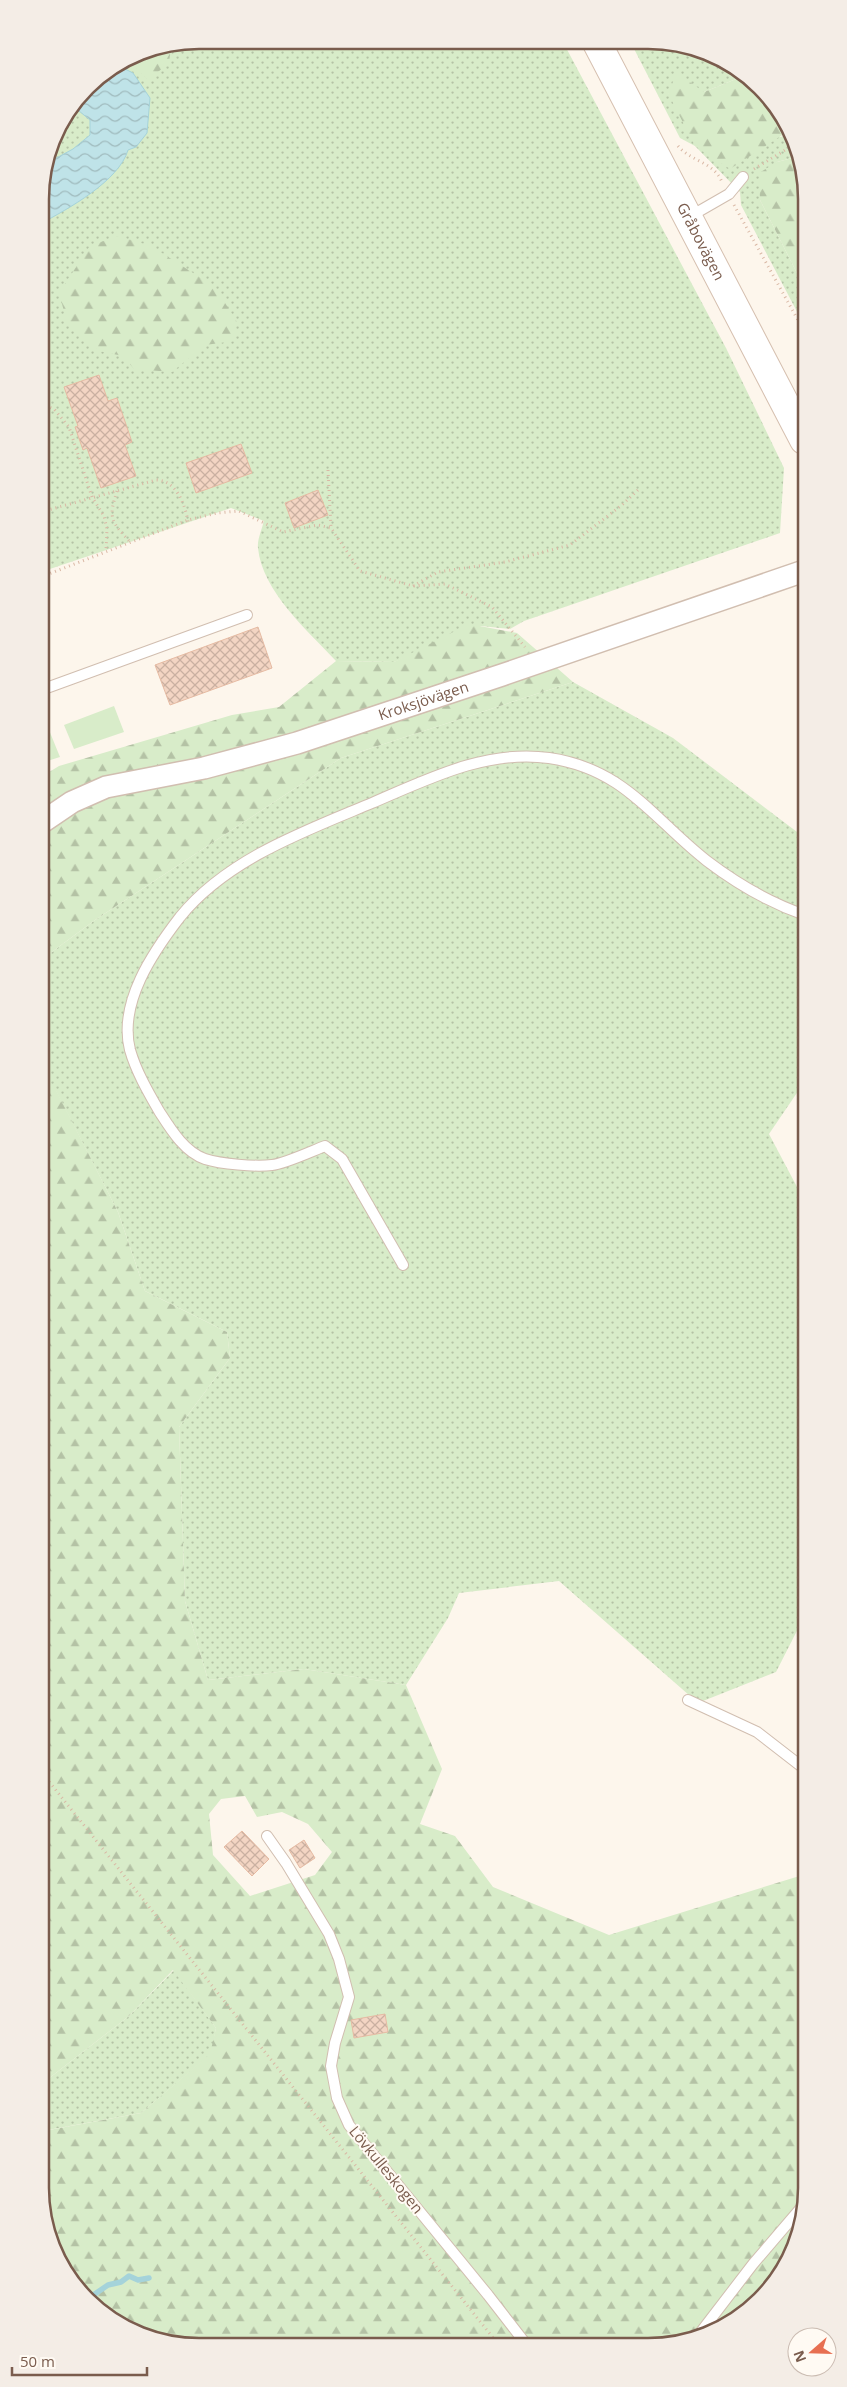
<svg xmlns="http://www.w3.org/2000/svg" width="847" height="2387" viewBox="0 0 847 2387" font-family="'Open Sans',sans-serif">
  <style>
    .green { fill: url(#green-dots) }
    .forest { fill: url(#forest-firs); fill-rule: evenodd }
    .pitch { fill: #d8ecc9 }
    .water { fill: url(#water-waves); stroke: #a5d3da }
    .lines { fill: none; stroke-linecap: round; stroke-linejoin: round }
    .stream { stroke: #a5d3da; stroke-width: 5.5 }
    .building { fill: url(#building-cross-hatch); stroke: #e6bba3 }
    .service-casing { stroke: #d1beb0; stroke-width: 12 }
    .minor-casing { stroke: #d1beb0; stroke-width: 24 }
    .secondary-casing { stroke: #d6c0b0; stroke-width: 30 }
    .path { stroke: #d9b8a5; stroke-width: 3; stroke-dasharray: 1 4; stroke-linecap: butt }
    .service { stroke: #fff; stroke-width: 10 }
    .minor { stroke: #fff; stroke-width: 21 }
    .secondary { stroke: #fff; stroke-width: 28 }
    .labels { text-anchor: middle; stroke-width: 4; stroke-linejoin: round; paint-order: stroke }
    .street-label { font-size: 15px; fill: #7a5c4d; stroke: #fffaf3 }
    .rim { fill: none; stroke: #7a5c4d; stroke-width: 2.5 }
  </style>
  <defs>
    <pattern id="green-dots" width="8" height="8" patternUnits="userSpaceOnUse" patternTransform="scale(1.25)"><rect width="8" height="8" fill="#d8ecc9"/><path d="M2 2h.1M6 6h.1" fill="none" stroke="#b4c2a5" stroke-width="1.8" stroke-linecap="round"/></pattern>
    <pattern id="forest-firs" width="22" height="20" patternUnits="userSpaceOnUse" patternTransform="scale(1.25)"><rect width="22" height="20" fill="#d8ecc9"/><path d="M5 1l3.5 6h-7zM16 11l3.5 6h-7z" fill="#b4c2a5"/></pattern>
    <pattern id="water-waves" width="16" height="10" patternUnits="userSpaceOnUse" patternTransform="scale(1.25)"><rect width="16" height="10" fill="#bfe3e8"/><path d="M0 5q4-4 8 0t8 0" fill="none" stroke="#a0bbbe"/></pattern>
    <pattern id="building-cross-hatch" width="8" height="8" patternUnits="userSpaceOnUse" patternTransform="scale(1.25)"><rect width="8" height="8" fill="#f3d5c3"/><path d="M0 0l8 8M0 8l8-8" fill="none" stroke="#cab0a1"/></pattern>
  </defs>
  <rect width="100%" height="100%" fill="#fdf6ec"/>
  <g class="green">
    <path d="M199 40 563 42 726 348 784 468 780 533 524 621 510 629 481 626 394 662 336 661C308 631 262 591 258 548 257 540 262 529 264 521L231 508 41 572 40 188 56 128 94 80 138 52Z"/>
    <polygon points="631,43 680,43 727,61 746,75 704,92 668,93 781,137 790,130 800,156 777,162 760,200 804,287 804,325 741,205 740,192 695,146 680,138"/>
    <polygon points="573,682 673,738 805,838 805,1081 769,1134 805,1202 806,1613 776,1672 698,1703 559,1581 459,1593 448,1618 406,1685 304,1669 208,1680 185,1601 179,1427 230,1358 227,1332 145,1291 118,1212 56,1091 42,1077 41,960 95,920 341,758"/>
    <polygon points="174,1970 216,2028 211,2054 141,2113 48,2130 43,2127 43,2083 129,2016"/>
  </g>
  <g class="forest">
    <polygon points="171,46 169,63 148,80 127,59 138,52"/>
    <path d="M677 73 704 92 746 75C764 89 782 109 790 130L730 169 695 146 668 93Z"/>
    <polygon points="800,156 804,167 804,287 760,200 759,173 777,162"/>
    <polygon points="118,236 151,246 215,287 237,322 234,341 205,345 172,372 134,369 123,356 99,351 67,322 59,293 90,246"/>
    <polygon points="469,624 517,633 573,682 341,758 95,920 41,960 41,777 59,766 232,715 279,707 336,661 394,662"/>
    <path d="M42 1077 56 1090 118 1212 145 1291 227 1332 230 1358 179 1427 185 1601 208 1680 304 1669 406 1685 442 1769 420 1824 455 1836 493 1887 609 1935 806 1874 807 2198 795 2249 768 2293 728 2326 680 2344H168L128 2331 87 2301 61 2267 43 2220V2127L49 2130 141 2113 210 2054 216 2028 173 1970 129 2016 43 2083ZM245 1796 257 1817 282 1812 308 1824 332 1852 315 1875 250 1896 213 1855 209 1814 221 1799Z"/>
  </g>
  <g class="pitch">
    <polygon points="114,706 124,732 74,749 64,725"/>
    <polygon points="49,730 60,757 41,763 41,733"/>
  </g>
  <path class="water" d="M117 65 133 73 150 98 147 133 136 147 128 150C119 181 68 209 40 224V188L47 163 73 149 90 135V120L73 106 94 80Z"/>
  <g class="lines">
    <polyline class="stream" points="86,2300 108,2285 121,2282 129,2276 138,2280 149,2278"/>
  </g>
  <g class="building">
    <polygon points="99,375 108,401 117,398 132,442 125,445 136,476 101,488 87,448 83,450 75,427 78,426 64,387"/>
    <polygon points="241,444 252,473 196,493 186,463"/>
    <polygon points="318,490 328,515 294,528 285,503"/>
    <polygon points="258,627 272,668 170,705 155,665"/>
    <polygon points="242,1831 269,1859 252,1876 224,1847"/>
    <polygon points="304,1840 315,1858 300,1868 289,1850"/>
    <polygon points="385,2014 388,2032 354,2038 351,2020"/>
  </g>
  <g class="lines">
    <g class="service-casing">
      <g id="service">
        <polyline points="689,217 729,194 743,177"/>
        <polyline points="41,690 247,615"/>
        <path d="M403 1265 342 1159 325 1146C312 1151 284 1164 272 1165 255 1167 221 1164 205 1159 184 1152 170 1128 159 1111 148 1092 136 1071 130 1050 118 1003 153 952 180 917 227 859 305 831 372 803 428 779 487 749 549 758 625 769 652 818 707 861 736 883 770 903 805 915"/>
        <polyline points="688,1700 757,1732 806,1770"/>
        <polyline points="267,1836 286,1863 329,1934 339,1959 349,1997 335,2043 331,2066 337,2098 349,2125 488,2295 526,2344"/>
        <polyline points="697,2337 753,2264 806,2202"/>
      </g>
    </g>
    <g class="minor-casing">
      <g id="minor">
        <path id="s1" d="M41 823 72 802 106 787 204 768 297 743 502 675 804 571"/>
      </g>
    </g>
    <g class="secondary-casing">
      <g id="secondary">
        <path id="s2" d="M597 43 804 440"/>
      </g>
    </g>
    <g class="path">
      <path d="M678 146C690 161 714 162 722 182"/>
      <polyline points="754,169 795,144"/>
      <polyline points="734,205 804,331"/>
      <polyline points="41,404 54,409 69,427 92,497 104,516 107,529 106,551"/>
      <polyline points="328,470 331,528"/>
      <path d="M117 491C108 519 111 521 130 542"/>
      <path d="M41 512 156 480C176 480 185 504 188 522"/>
      <polyline points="41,577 188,520 217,513 239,511 283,532 318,525 331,528 360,571 413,586 445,584 492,607 525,647"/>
      <polyline points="413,586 438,572 505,562 570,545 622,505 638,490"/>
      <polyline points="43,1774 498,2344"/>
    </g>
    <use href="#service" class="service"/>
    <use href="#minor" class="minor"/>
    <use href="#secondary" class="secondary"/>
  </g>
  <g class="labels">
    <g class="street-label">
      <text dy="5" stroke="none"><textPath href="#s2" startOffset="224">Gråbovägen</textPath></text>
      <text dy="5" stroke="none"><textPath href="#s1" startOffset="404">Kroksjövägen</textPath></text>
      <text transform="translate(386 2170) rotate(51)" y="5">Lövkulleskogen</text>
    </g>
  </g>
  <path d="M0 0H847V2387H0ZM199 49H648A150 150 0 0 1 798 199V2188A150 150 0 0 1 648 2338H199A150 150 0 0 1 49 2188V199A150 150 0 0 1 199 49Z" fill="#f4ede6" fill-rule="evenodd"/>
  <path class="rim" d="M199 49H648A150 150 0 0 1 798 199V2188A150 150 0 0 1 648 2338H199A150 150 0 0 1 49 2188V199A150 150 0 0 1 199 49Z"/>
  <g transform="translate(812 2352) rotate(250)"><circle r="24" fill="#fffaf3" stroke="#cabbb1"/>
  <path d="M0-4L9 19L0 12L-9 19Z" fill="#e76f51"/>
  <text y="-8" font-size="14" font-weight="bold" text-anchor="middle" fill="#7a5c4d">N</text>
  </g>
  <path d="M12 2367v8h135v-8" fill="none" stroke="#7a5c4d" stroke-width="2.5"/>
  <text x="20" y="2367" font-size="15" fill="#7a5c4d" stroke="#fffaf3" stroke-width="4" paint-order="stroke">50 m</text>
</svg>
